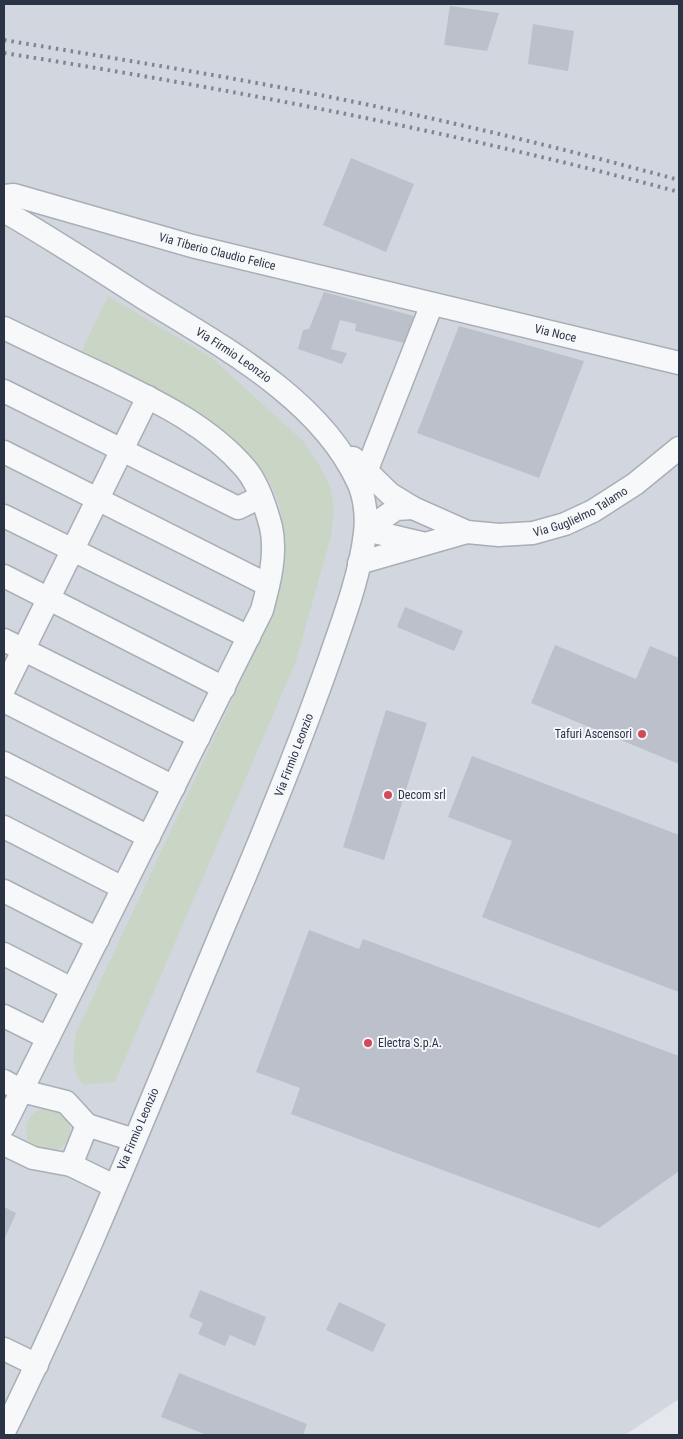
<svg xmlns="http://www.w3.org/2000/svg" width="683" height="1439" viewBox="0 0 683 1439" font-family="'Roboto Condensed',sans-serif">
  <style>
    .built { fill: #d2d6de }
    .green { fill: #c9d6c5 }
    .building { fill: #bbc0ca }
    .lines { fill: none; stroke-linecap: round; stroke-linejoin: round }
    .minor-casing { stroke: #a9aeb7; stroke-width: 25 }
    .minor { stroke: #f7f8fa; stroke-width: 22 }
    .rail { stroke: #7d8696; stroke-width: 4; stroke-dasharray: 2.5 5; stroke-linecap: butt }
    .poi-dot { fill: #d1495b; stroke: #f4f6f9; stroke-width: 2 }
    .labels { text-anchor: middle; stroke-width: 4; stroke-linejoin: round; paint-order: stroke }
    .street-label { font-size: 12px; fill: #2b3445; stroke: #f4f6f9 }
    .poi-label { font-size: 12px; fill: #2b3445; stroke: #f4f6f9; text-anchor: start }
  </style>
  <rect width="100%" height="100%" fill="#e4e7ec"/>
  <polygon class="built" points="4,4 679,4 679,1399 625,1435 4,1435"/>
  <g class="green">
    <path d="M108 296 212 358 303 441 319 465 330 486 334 509 331 536 296 661 115 1082 83 1085C70 1068 74 1052 76 1033L272 615C275 603 281 590 282 578 285 556 285 516 276 495 245 425 146 384 81 352Z"/>
    <circle cx="48" cy="1130" r="22"/>
  </g>
  <g class="building">
    <polygon points="450,6 499,13 487,51 444,45"/>
    <polygon points="533,24 574,31 568,71 528,64"/>
    <polygon points="351,158 414,184 386,252 323,225"/>
    <polygon points="324,292 414,316 404,343 355,331 356,324 340,320 331,349 347,353 342,364 298,349 303,330 309,329"/>
    <polygon points="459,326 584,361 539,478 417,433"/>
    <polygon points="405,607 463,631 454,651 397,627"/>
    <polygon points="555,645 636,679 650,646 679,658 679,764 531,703"/>
    <polygon points="386,710 427,723 384,860 343,847"/>
    <polygon points="472,756 679,835 679,992 482,917 512,841 448,817"/>
    <polygon points="309,930 359,949 363,939 679,1056 679,1171 599,1228 291,1114 300,1088 256,1072"/>
    <polygon points="4,1207 16,1213 4,1240"/>
    <polygon points="200,1290 266,1317 255,1346 230,1335 225,1346 198,1334 203,1323 189,1317"/>
    <polygon points="339,1302 386,1324 373,1352 326,1330"/>
    <polygon points="179,1373 307,1424 303,1435 207,1435 161,1417"/>
  </g>
  <g class="lines">
    <g class="minor-casing">
      <g id="minor">
        <path id="s1" d="M4 196 14 195 192 246 679 363"/>
        <path id="s2" d="M4 211C51 238 97 268 142 297 219 345 319 397 358 482 365 497 367 517 365 533 360 576 343 620 329 661 299 746 266 827 231 909 157 1084 88 1262 4 1432"/>
        <path d="M4 328C37 344 70 360 103 375 154 400 207 424 245 468 258 483 266 508 271 527 277 554 269 584 262 610L4 1126"/>
        <polyline points="4,391 238,508 261,497"/>
        <polyline points="4,452 268,585"/>
        <path id="s3" d="M353 458 390 494 413 508 467 532 499 535 533 533 565 524 593 511 635 484 679 448"/>
        <polyline points="366,472 432,304"/>
        <polyline points="4,516 249,637"/>
        <polyline points="366,530 421,543"/>
        <polyline points="366,530 396,509 413,508"/>
        <polyline points="359,563 467,532"/>
        <polyline points="4,576 224,688"/>
        <polyline points="4,640 199,737"/>
        <polyline points="4,689 148,397"/>
        <polyline points="4,701 174,787"/>
        <polyline points="4,763 149,837"/>
        <polyline points="4,827 123,888"/>
        <polyline points="4,891 98,939"/>
        <polyline points="4,954 72,989"/>
        <polyline points="4,1016 48,1038"/>
        <polyline points="4,1081 22,1091 66,1102 87,1125 134,1140"/>
        <polyline points="4,1144 33,1158 71,1165 114,1186"/>
        <polyline points="71,1165 87,1125"/>
        <polyline points="4,1349 37,1365"/>
      </g>
    </g>
    <use href="#minor" class="minor"/>
    <g class="rail">
      <path d="M4 40C118 59 232 77 345 100 458 123 569 150 679 180"/>
      <path d="M4 53C231 89 457 132 679 192"/>
    </g>
  </g>
  <g class="poi-dot">
    <circle cx="642" cy="734" r="5"/>
    <circle cx="388" cy="795" r="5"/>
    <circle cx="368" cy="1043" r="5"/>
  </g>
  <g class="labels">
    <g class="street-label">
      <text dy="4" stroke="none"><textPath href="#s1" startOffset="221">Via Tiberio Claudio Felice</textPath></text>
      <text dy="4" stroke="none"><textPath href="#s1" startOffset="569">Via Noce</textPath></text>
      <text dy="4" stroke="none"><textPath href="#s2" startOffset="271">Via Firmio Leonzio</textPath></text>
      <text dy="4" stroke="none"><textPath href="#s3" startOffset="256">Via Guglielmo Talamo</textPath></text>
      <text transform="translate(294 755) rotate(-69)" y="4">Via Firmio Leonzio</text>
      <text transform="translate(138 1129) rotate(-67)" y="4">Via Firmio Leonzio</text>
    </g>
    <g class="poi-label">
      <text x="632" y="738" text-anchor="end">Tafuri Ascensori</text>
      <text x="398" y="799">Decom srl</text>
      <text x="378" y="1047">Electra S.p.A.</text>
    </g>
  </g>
  <rect width="683" height="1439" fill="none" stroke="#2b3445" stroke-width="10"/>
</svg>
